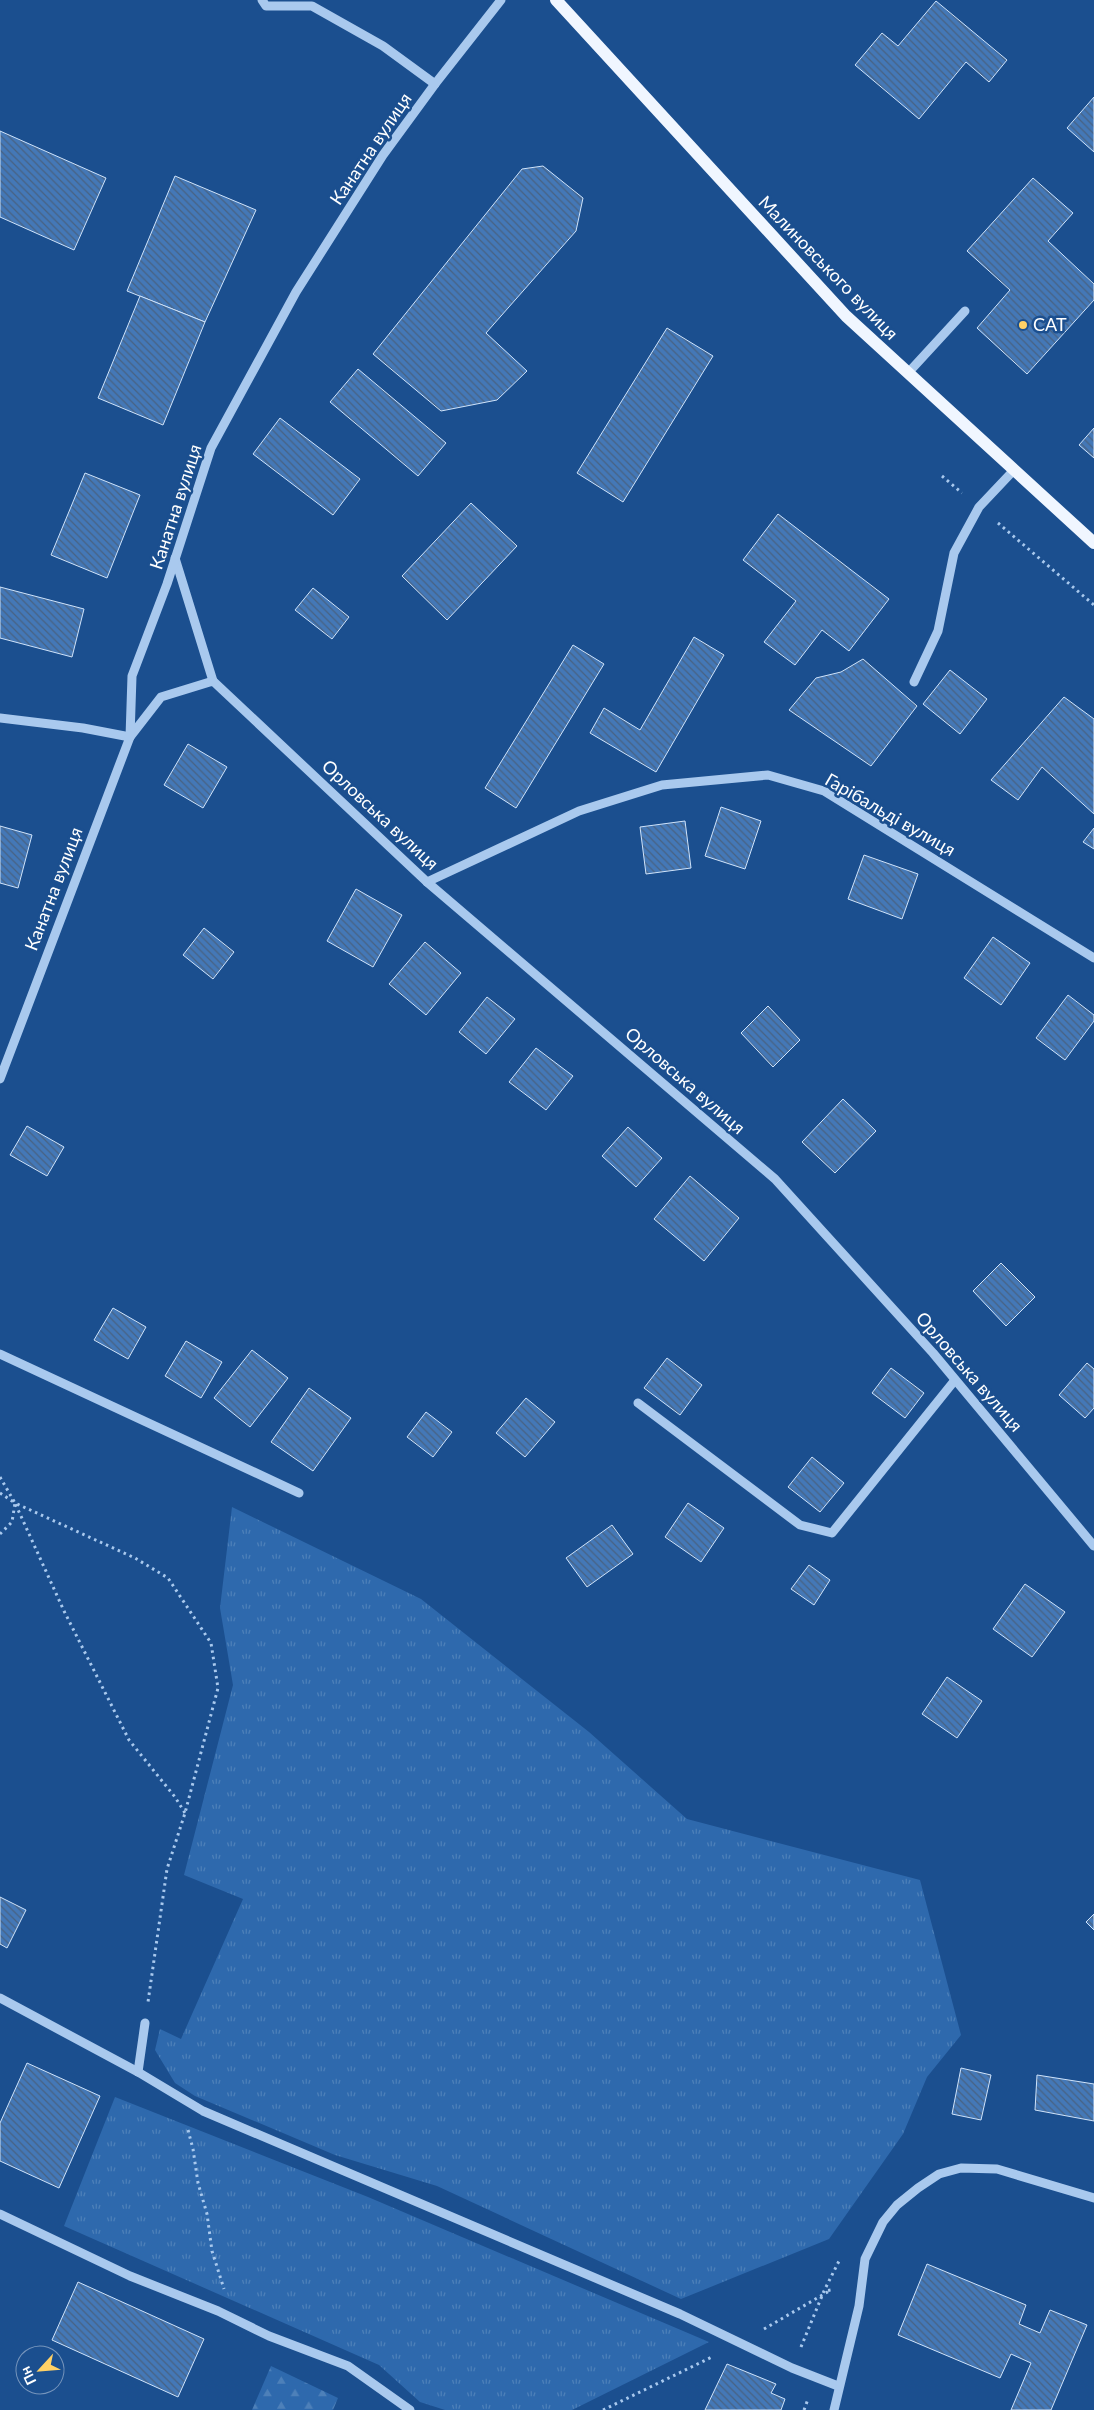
<svg xmlns="http://www.w3.org/2000/svg" width="1094" height="2410" viewBox="0 0 1094 2410" font-family="Lato,sans-serif">
  <style>
    .grass { fill: url(#grass-tufts) }
    .forest { fill: url(#forest-firs) }
    .building { fill: url(#building-back-hatch); stroke: #cfe3fa }
    .lines { fill: none; stroke-linecap: round; stroke-linejoin: round }
    .path { stroke: #a9c9ee; stroke-width: 3; stroke-dasharray: 2.5 4; stroke-linecap: butt }
    .minor { stroke: #a9c9ee; stroke-width: 9 }
    .major { stroke: #f0f6ff; stroke-width: 12 }
    .poi-dot { fill: #ffd166; stroke: #1b4f8f; stroke-width: 2 }
    .labels { text-anchor: middle; stroke-width: 5; stroke-linejoin: round; paint-order: stroke }
    .street-label { font-size: 18px; fill: #fff; stroke: #1b4f8f }
    .poi-label { font-size: 18px; fill: #fff; stroke: #1b4f8f; text-anchor: start }
  </style>
  <defs>
    <pattern id="grass-tufts" width="24" height="20" patternUnits="userSpaceOnUse" patternTransform="scale(1.25)"><rect width="24" height="20" fill="#2e69ad"/><path d="M3 7l-1-3M5 7V3M7 7l1-3M15 17l-1-3M17 17v-4M19 17l1-3" fill="none" stroke="#4d80b9"/></pattern>
    <pattern id="forest-firs" width="22" height="20" patternUnits="userSpaceOnUse" patternTransform="scale(1.25)"><rect width="22" height="20" fill="#2e69ad"/><path d="M5 1l3.5 6h-7zM16 11l3.5 6h-7z" fill="#4d80b9"/></pattern>
    <pattern id="building-back-hatch" width="6" height="6" patternUnits="userSpaceOnUse" patternTransform="scale(1.25)"><rect width="6" height="6" fill="#4478b7"/><path d="M-1 5l2 2M0 0l6 6M5-1l2 2" fill="none" stroke="#486282"/></pattern>
  </defs>
  <rect width="100%" height="100%" fill="#1b4f8f"/>
  <g class="grass">
    <polygon points="232,1507 421,1599 589,1732 687,1819 920,1880 961,2035 927,2077 903,2134 829,2239 681,2299 437,2186 335,2155 195,2096 175,2083 155,2050 160,2029 181,2039 243,1899 184,1875 233,1685 220,1608"/>
    <polygon points="115,2097 368,2197 709,2342 572,2410 445,2410 420,2402 379,2365 64,2226"/>
  </g>
  <polygon class="forest" points="271,2366 338,2398 333,2410 252,2410"/>
  <g class="building">
    <polygon points="936,1 1007,60 989,82 966,62 919,119 855,65 882,33 898,46"/>
    <polygon points="1094,97 1094,152 1067,128"/>
    <polygon points="0,131 106,178 74,250 0,217"/>
    <polygon points="543,166 583,198 576,231 486,333 527,371 497,400 441,411 373,354 522,169"/>
    <polygon points="175,176 256,210 205,322 127,291"/>
    <polygon points="1033,178 1073,213 1048,241 1094,284 1094,300 1027,374 977,328 1010,290 967,251"/>
    <polygon points="140,296 205,322 163,425 98,398"/>
    <polygon points="667,328 713,356 623,502 577,473"/>
    <polygon points="358,369 446,443 418,476 330,402"/>
    <polygon points="280,418 360,479 333,515 253,454"/>
    <polygon points="1094,428 1094,458 1079,445"/>
    <polygon points="85,473 140,495 107,578 51,555"/>
    <polygon points="471,503 517,546 447,620 402,576"/>
    <polygon points="778,514 889,599 849,651 822,630 795,665 764,642 796,601 743,560"/>
    <polygon points="0,587 84,609 72,657 0,638"/>
    <polygon points="313,588 349,617 332,639 295,610"/>
    <polygon points="694,637 724,655 656,772 590,733 604,708 640,730"/>
    <polygon points="573,645 604,664 516,808 485,788"/>
    <polygon points="863,659 917,706 871,766 789,710 816,678 841,672"/>
    <polygon points="950,670 987,699 960,734 923,704"/>
    <polygon points="1064,697 1094,719 1094,814 1042,767 1018,800 991,780"/>
    <polygon points="188,744 227,767 203,808 164,785"/>
    <polygon points="721,807 761,821 745,869 705,856"/>
    <polygon points="685,821 691,868 646,874 640,827"/>
    <polygon points="0,826 32,835 18,888 0,883"/>
    <polygon points="1094,828 1094,849 1083,842"/>
    <polygon points="864,855 918,874 902,919 848,899"/>
    <polygon points="356,889 402,915 373,967 327,941"/>
    <polygon points="204,928 234,952 213,979 183,955"/>
    <polygon points="993,937 1030,963 1001,1005 964,978"/>
    <polygon points="425,942 461,973 426,1015 389,984"/>
    <polygon points="1068,995 1094,1015 1094,1021 1065,1060 1036,1038"/>
    <polygon points="487,997 515,1019 486,1054 459,1032"/>
    <polygon points="768,1006 800,1040 773,1067 741,1033"/>
    <polygon points="536,1048 573,1076 546,1110 509,1082"/>
    <polygon points="843,1099 876,1131 835,1173 802,1142"/>
    <polygon points="27,1126 64,1147 47,1176 10,1155"/>
    <polygon points="628,1127 662,1158 636,1187 602,1156"/>
    <polygon points="690,1176 739,1218 704,1261 654,1219"/>
    <polygon points="1001,1263 1035,1297 1006,1326 973,1291"/>
    <polygon points="113,1308 146,1327 128,1359 94,1340"/>
    <polygon points="186,1341 222,1362 201,1398 165,1376"/>
    <polygon points="252,1350 288,1378 250,1427 214,1398"/>
    <polygon points="667,1358 702,1385 680,1415 644,1388"/>
    <polygon points="1087,1363 1094,1369 1094,1408 1085,1418 1059,1395"/>
    <polygon points="891,1368 924,1393 905,1418 872,1393"/>
    <polygon points="309,1388 351,1418 313,1471 271,1442"/>
    <polygon points="526,1398 555,1422 525,1457 496,1433"/>
    <polygon points="426,1412 452,1432 433,1457 407,1437"/>
    <polygon points="812,1457 844,1483 820,1512 788,1487"/>
    <polygon points="688,1503 724,1528 701,1562 665,1537"/>
    <polygon points="612,1525 633,1554 587,1587 566,1558"/>
    <polygon points="809,1565 830,1580 814,1605 791,1589"/>
    <polygon points="1025,1584 1065,1612 1032,1657 993,1629"/>
    <polygon points="947,1677 982,1701 957,1738 922,1714"/>
    <polygon points="0,1897 26,1910 7,1948 0,1944"/>
    <polygon points="1094,1914 1094,1930 1086,1922"/>
    <polygon points="27,2063 100,2096 59,2188 0,2161 0,2123"/>
    <polygon points="961,2068 991,2075 981,2120 952,2114"/>
    <polygon points="1037,2075 1094,2084 1094,2121 1035,2110"/>
    <polygon points="927,2264 1026,2305 1019,2324 1040,2333 1050,2310 1087,2325 1051,2410 1011,2410 1031,2363 1011,2354 1000,2378 898,2335"/>
    <polygon points="78,2282 204,2339 178,2397 52,2340"/>
    <polygon points="727,2364 776,2384 771,2393 785,2399 781,2410 705,2410"/>
  </g>
  <g class="lines">
    <g class="path">
      <polyline points="942,476 962,493"/>
      <polyline points="998,523 1094,605"/>
      <polyline points="0,1477 15,1503 135,1558 168,1578 211,1643 218,1688 185,1813 167,1869 148,2002"/>
      <polyline points="0,1493 15,1503 64,1611 129,1740 175,1797 185,1813"/>
      <polyline points="0,1534 12,1522 15,1503"/>
      <polyline points="188,2130 193,2149 198,2183 207,2214 212,2251 224,2289"/>
      <polyline points="764,2329 831,2290 824,2291"/>
      <polyline points="801,2347 824,2291 840,2259"/>
      <polyline points="603,2410 714,2356"/>
      <polyline points="804,2410 808,2399"/>
    </g>
    <g class="minor">
      <polyline points="262,0 266,6 312,6 383,46 435,84"/>
      <polyline points="908,373 965,311"/>
      <polyline points="175,558 213,681"/>
      <polyline points="914,682 938,631 954,553 979,507 1014,470"/>
      <polyline points="0,718 83,728 130,737 161,697 213,681 427,882 775,1179 933,1353 1094,1546"/>
      <polyline points="427,882 579,811 662,785 768,775 824,791 1094,958"/>
      <polyline points="0,1079 130,737 132,676 167,584 211,448 296,292 383,155 435,84 501,0"/>
      <polyline points="0,1354 299,1493"/>
      <polyline points="638,1403 800,1525 832,1533 955,1380"/>
      <polyline points="0,1998 138,2072 203,2111 680,2314 792,2368 838,2386"/>
      <polyline points="138,2072 145,2023"/>
      <polyline points="0,2214 130,2276 218,2311 269,2336 348,2366 410,2410"/>
      <polyline points="834,2410 859,2306 865,2259 883,2222 897,2205 918,2188 939,2174 961,2168 997,2169 1094,2198"/>
    </g>
    <polyline class="major" points="556,0 846,316 1094,543"/>
  </g>
  <circle class="poi-dot" cx="1023" cy="325" r="5"/>
  <g class="labels">
    <g class="street-label">
      <text transform="translate(371 149) rotate(-56)" y="6">Канатна вулиця</text>
      <text transform="translate(828 268) rotate(46)" y="6">Малиновського вулиця</text>
      <text transform="translate(176 507) rotate(-72)" y="6">Канатна вулиця</text>
      <text transform="translate(380 815) rotate(43)" y="6">Орловська вулиця</text>
      <text transform="translate(890 815) rotate(30)" y="6">Гарібальді вулиця</text>
      <text transform="translate(54 889) rotate(-69)" y="6">Канатна вулиця</text>
      <text transform="translate(685 1081) rotate(41)" y="6">Орловська вулиця</text>
      <text transform="translate(969 1372) rotate(49)" y="6">Орловська вулиця</text>
    </g>
    <g class="poi-label">
      <text x="1033" y="331">САТ</text>
    </g>
  </g>
  <g transform="translate(40 2370) rotate(244)"><circle r="24" fill="#1b4f8f" stroke="#7695bc"/>
  <path d="M0-4L9 19L0 12L-9 19Z" fill="#ffd166"/>
  <text y="-8" font-size="14" font-weight="bold" text-anchor="middle" fill="#ffffff">Пн</text>
  </g>
</svg>
